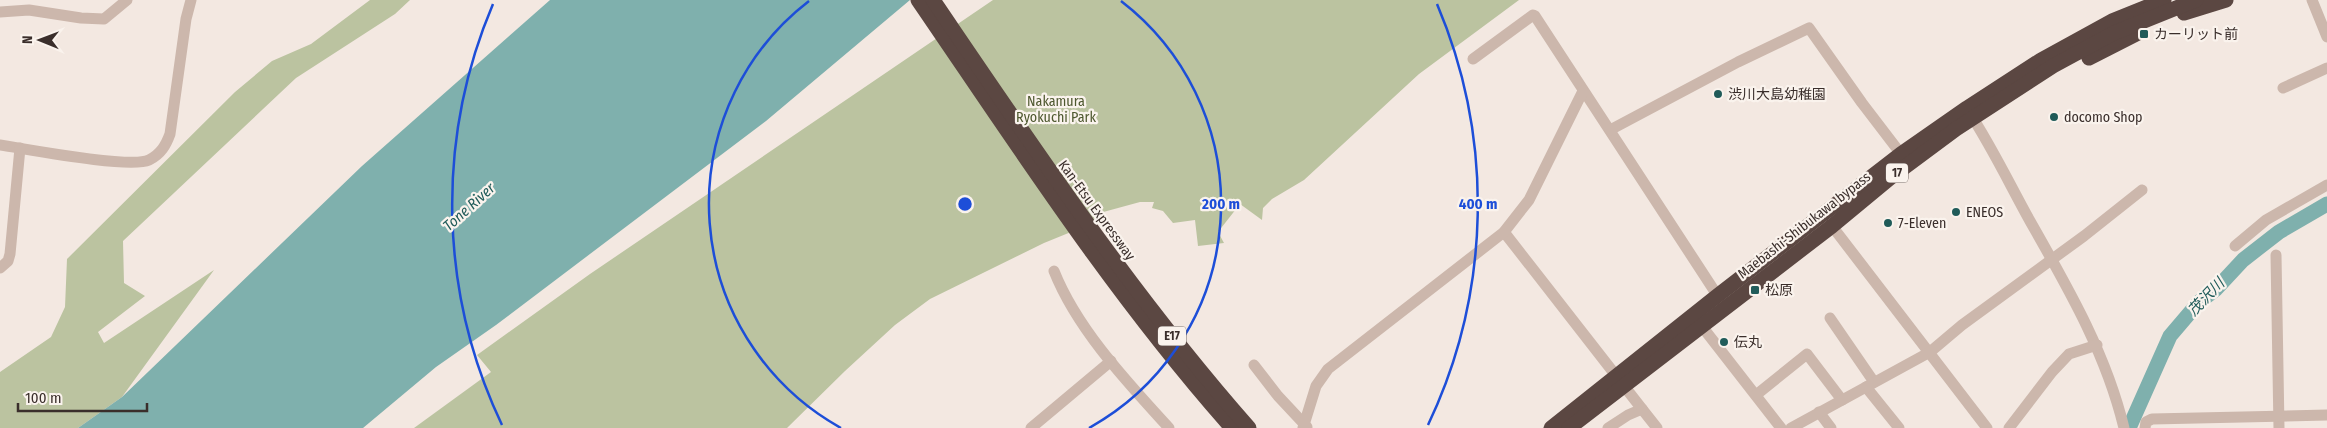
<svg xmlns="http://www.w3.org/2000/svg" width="2327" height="428" viewBox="0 0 2327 428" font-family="'Fira Sans Condensed','Noto Sans JP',sans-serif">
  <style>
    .green { fill: #bbc3a0 }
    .water { fill: #7fb0ad }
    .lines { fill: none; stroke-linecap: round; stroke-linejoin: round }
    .river { stroke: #7fb0ad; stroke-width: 15 }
    .minor { stroke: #ccb7ac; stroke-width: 11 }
    .highway { stroke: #5b4742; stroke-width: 15 }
    .ring { fill: none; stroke: #1d4ed8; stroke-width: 2.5 }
    .poi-dot { fill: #205b59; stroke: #faf3ed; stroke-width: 2 }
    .labels { text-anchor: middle; stroke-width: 4.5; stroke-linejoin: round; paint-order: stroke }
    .shield { fill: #faf3ed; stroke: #746965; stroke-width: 1 }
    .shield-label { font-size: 12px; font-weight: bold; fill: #3a2e2b }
    .poi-label { font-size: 14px; fill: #3a2e2b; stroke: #faf3ed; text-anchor: start }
    .park-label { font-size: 14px; fill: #4e582f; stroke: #faf3ed }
    .street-label { font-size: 14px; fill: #3a2e2b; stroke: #faf3ed }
    .water-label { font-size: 15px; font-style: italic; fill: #205b59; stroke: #faf3ed }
    .centre { fill: #1d4ed8; stroke: #faf3ed; stroke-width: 2.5 }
    .ring-label { font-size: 15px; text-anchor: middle; font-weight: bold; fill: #1d4ed8; stroke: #faf3ed; stroke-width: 4.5; stroke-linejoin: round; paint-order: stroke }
  </style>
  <rect width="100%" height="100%" fill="#f3e8e1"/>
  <g class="green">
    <polygon points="370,0 410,0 395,14 296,78 123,241 124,283 145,296 98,332 104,343 214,270 122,397 78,428 0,428 0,372 51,337 65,307 67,259 235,92 272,61 311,44"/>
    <polygon points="993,0 1519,0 1419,74 1304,180 1272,199 1263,208 1262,220 1240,204 1218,232 1224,243 1198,246 1195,220 1173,223 1163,211 1152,208 1154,202 1140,202 1096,214 1096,219 1098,221 1044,243 930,299 895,325 845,371 787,428 414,428 491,372 477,355 590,274"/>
  </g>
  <polygon class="water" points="550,0 910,0 766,121 496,325 436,367 363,428 78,428 122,397 362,166"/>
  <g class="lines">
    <polyline class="river" points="2129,428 2170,336 2199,302 2216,289 2243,260 2279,232 2327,204"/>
    <g class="minor">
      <polyline points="2312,0 2327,37"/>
      <polyline points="0,12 29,10 81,18 104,19 127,0"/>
      <polyline points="1473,59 1533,15 1535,16 1721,301"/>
      <polyline points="2283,88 2327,68"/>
      <path d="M1969 112C1992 147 2010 185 2030 221 2068 288 2106 353 2124 428"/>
      <polyline points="1610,130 1738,62 1809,28 1862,103 1901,154"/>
      <path d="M0 145C27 149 130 169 149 160 161 154 166 145 170 134L186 19 191 0"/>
      <polyline points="1832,226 1987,428"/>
      <polyline points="1504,232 1642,409 1628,415 1608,428"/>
      <polyline points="2235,246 2266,220 2327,185"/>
      <polyline points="2276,255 2279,428"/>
      <polyline points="0,268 8,261 10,254 20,148"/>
      <path d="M1054 271C1077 329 1127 382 1169 428"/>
      <polyline points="1830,318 1874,382"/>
      <polyline points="1697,320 1781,428"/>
      <polyline points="1254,365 1278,396 1307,427"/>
      <polyline points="1866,387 1899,428"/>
      <polyline points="1756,395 1807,354 1842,400"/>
      <polyline points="1642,409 1657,428"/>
      <polyline points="1819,412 1831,428"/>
      <polyline points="1031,428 1111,361"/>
      <polyline points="1303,428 1316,386 1328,369 1504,232 1529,200 1583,91"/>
      <polyline points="1791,428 1930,352 1962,325 2084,236 2142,190"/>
      <polyline points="2009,428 2052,372 2069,354 2097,345"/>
      <polyline points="2145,428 2146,422 2152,419 2327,415"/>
    </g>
    <g class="highway">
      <path d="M918 0C1018 146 1114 295 1232 428"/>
      <path d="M933 0C1033 147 1131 294 1249 428"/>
      <polyline points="2184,13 2226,0"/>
      <polyline points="2089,58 2140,32"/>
      <polyline points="1551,428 1717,296 1901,154 1967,108 2041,60 2112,21 2164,0"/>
      <polyline points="1569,428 1832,226 1890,178 1956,129 2053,66 2114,33 2196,0"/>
    </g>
  </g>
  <g class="ring">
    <path d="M841 428A256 256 0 0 1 809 1M1121 1A256 256 0 0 1 1089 428"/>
    <path d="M502 425A513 513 0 0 1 493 4M1437 4A513 513 0 0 1 1428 425"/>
  </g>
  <g class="poi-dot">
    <rect x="2139" y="29" width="10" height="10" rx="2.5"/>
    <circle cx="1718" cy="94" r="5"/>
    <circle cx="2054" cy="117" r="5"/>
    <circle cx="1956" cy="212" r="5"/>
    <circle cx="1888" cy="223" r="5"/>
    <rect x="1750" y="285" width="10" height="10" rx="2.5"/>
    <circle cx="1724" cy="342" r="5"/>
  </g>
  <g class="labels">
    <g class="shield">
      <rect x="1886" y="163.5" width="22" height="19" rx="4"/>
      <rect x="1158" y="326.5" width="28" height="19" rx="4"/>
    </g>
    <g class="shield-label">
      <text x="1897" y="177">17</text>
      <text x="1172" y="340">E17</text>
    </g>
    <g class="poi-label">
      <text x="2154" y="39">カーリット前</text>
      <text x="1728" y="99">渋川大島幼稚園</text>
      <text x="2064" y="122">docomo Shop</text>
      <text x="1966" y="217">ENEOS</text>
      <text x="1898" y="228">7-Eleven</text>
      <text x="1765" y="295">松原</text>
      <text x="1734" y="347">伝丸</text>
    </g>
    <g class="park-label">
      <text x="1056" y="106">Nakamura<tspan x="1056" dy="16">Ryokuchi Park</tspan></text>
    </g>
    <g class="street-label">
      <text transform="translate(1097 210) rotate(54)" y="5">Kan-Etsu Expressway</text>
      <text transform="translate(1804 225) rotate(-38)" y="5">Maebashi-Shibukawa bypass</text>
    </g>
    <g class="water-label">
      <text transform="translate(469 207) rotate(-42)" y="5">Tone River</text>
      <text transform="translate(2206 297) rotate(-46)" y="5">茂沢川</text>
    </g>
  </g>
  <circle cx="965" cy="204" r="8" class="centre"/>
  <g class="ring-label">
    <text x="1221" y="209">200 m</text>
    <text x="1478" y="209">400 m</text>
  </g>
  <g transform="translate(40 40) rotate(271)" stroke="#faf3ed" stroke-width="4" paint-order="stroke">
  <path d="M0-4L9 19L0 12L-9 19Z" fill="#3a2e2b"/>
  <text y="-8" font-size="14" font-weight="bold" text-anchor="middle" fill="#3a2e2b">N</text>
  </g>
  <path d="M18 403v8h129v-8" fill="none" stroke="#3a2e2b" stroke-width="2.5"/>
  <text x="25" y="403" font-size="15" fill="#3a2e2b" stroke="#faf3ed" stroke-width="4" paint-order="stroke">100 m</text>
</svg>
